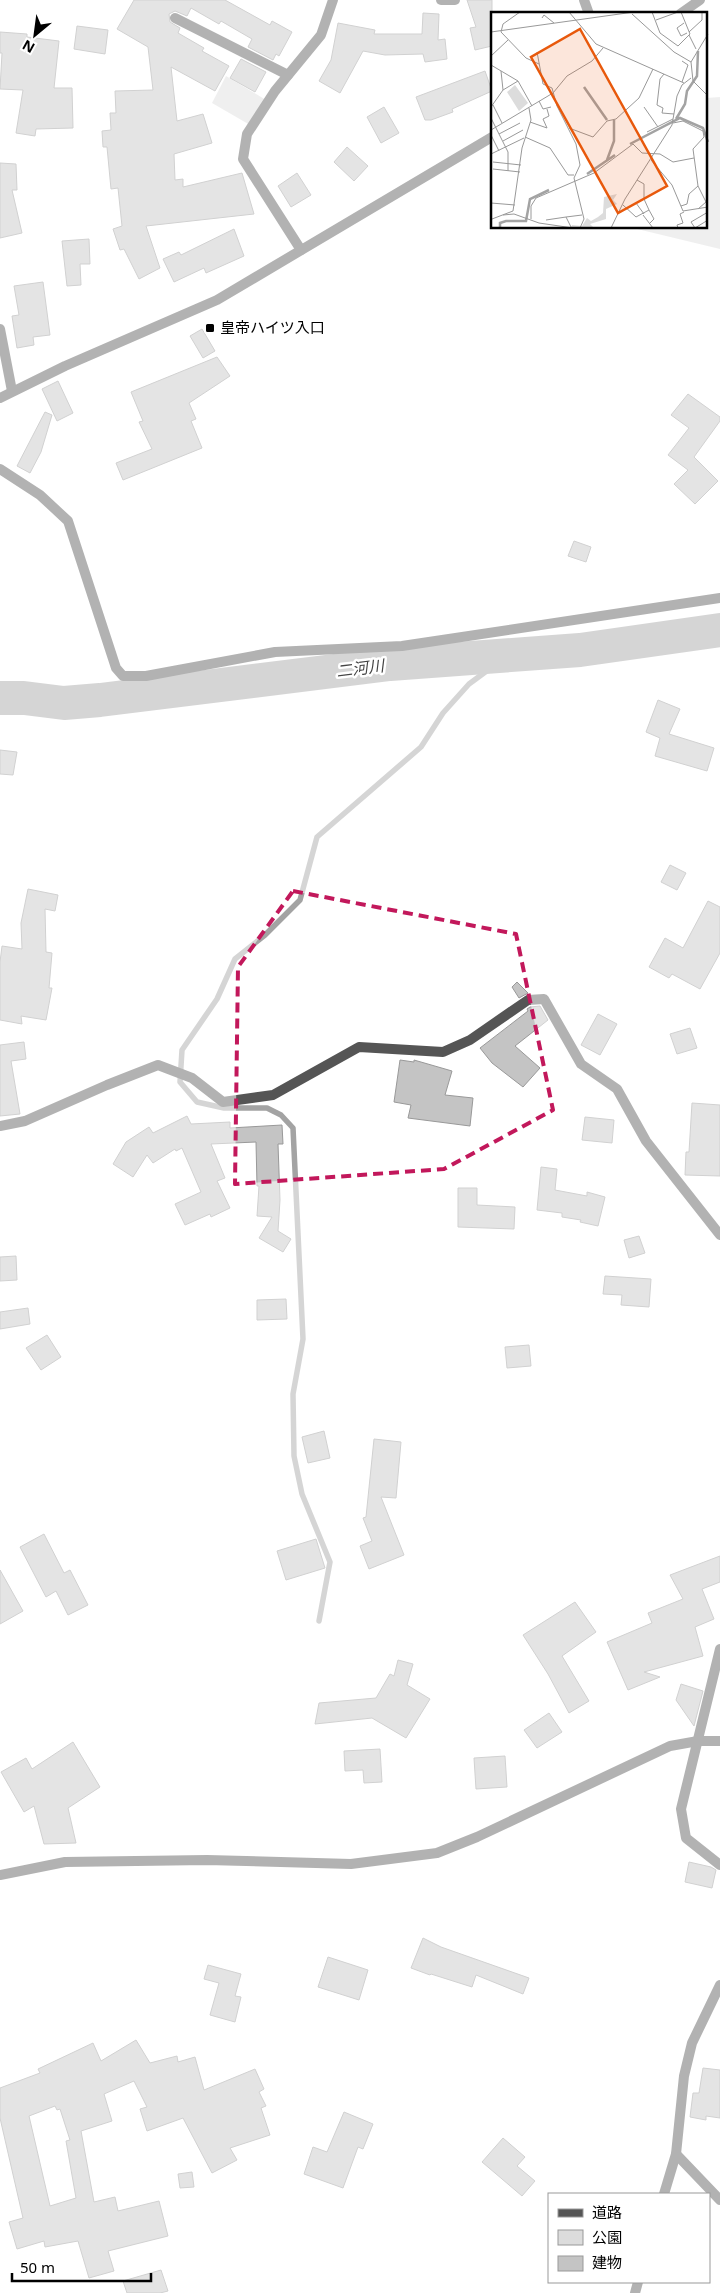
<svg xmlns="http://www.w3.org/2000/svg" width="720" height="2293" viewBox="0 0 720 2293" font-family="'Noto Sans','Noto Sans JP',sans-serif">
  <style>
    .green { fill: #dcdcdc }
    .lines { fill: none; stroke-linecap: round; stroke-linejoin: round }
    .stream { stroke: #a3a3a3; stroke-width: 5.5 }
    .river { stroke: #a3a3a3; stroke-width: 34 }
    .building { fill: #c4c4c4; stroke: #999; fill-rule: evenodd }
    .minor { stroke: #555; stroke-width: 10 }
    .tertiary { stroke: #555; stroke-width: 10 }
    .marked { fill: none; stroke: #c2185b; stroke-width: 4; stroke-dasharray: 10 6; stroke-linejoin: round }
    .poi-dot { fill: #000; stroke: #fff; stroke-width: 2 }
    .labels { text-anchor: middle; stroke-width: 5; stroke-linejoin: round; paint-order: stroke }
    .poi-label { font-size: 15px; fill: #000; stroke: #fff; text-anchor: start }
    .water-label { font-size: 16px; font-style: italic; fill: #444; stroke: #fff }
    .inset-river { fill: none; stroke: #a3a3a3; stroke-width: 2.5 }
    .inset-road { fill: none; stroke: #999; stroke-width: 1 }
    .view { fill: #e8590c; fill-opacity: 0.15; stroke: #e8590c; stroke-width: 2.5 }
    .inset-edge { fill: none; stroke: #000; stroke-width: 2.5 }
  </style>
  <rect width="100%" height="100%" fill="#fff"/>
  <g class="green">
    <polygon points="226,76 266,100 250,125 212,103"/>
    <polygon points="720,97 720,249 633,228 706,228 706,98"/>
  </g>
  <g class="lines">
    <polyline class="stream" points="319,1621 330,1562 302,1494 294,1456 293,1394 303,1339 293,1128 281,1115 267,1108 224,1108 197,1102 180,1082 182,1050 217,999 235,959 265,935 300,900 317,837 421,747 443,713 469,684 507,656"/>
    <polyline class="river" points="0,698 24,698 64,703 100,700 390,664 580,650 720,630"/>
  </g>
  <g class="building">
    <polygon points="134,0 225,0 270,25 272,21 292,32 279,56 276,54 273,60 248,47 252,39 221,21 219,24 191,8 187,16 175,11 169,14 170,22 180,28 178,33 204,48 202,51 229,66 215,91 171,67 177,121 203,114 212,143 174,154 175,180 183,179 183,187 242,173 254,214 146,226 160,268 139,279 124,249 120,250 113,229 122,226 118,188 111,189 107,147 103,147 102,131 111,130 110,113 116,113 115,91 153,90 148,47 117,29"/>
    <polygon points="467,0 492,0 492,46 475,50 470,28 476,27"/>
    <polygon points="423,13 439,14 438,40 445,39 447,59 425,62 423,54 385,55 363,51 340,93 319,81 331,60 338,23 375,30 374,34 422,34"/>
    <polygon points="77,26 108,30 105,54 74,49"/>
    <polygon points="0,32 27,34 27,37 59,41 54,88 72,88 73,128 36,129 35,136 16,133 23,90 0,89 2,53 0,53"/>
    <polygon points="241,59 266,72 255,92 230,78"/>
    <polygon points="485,71 492,91 452,109 453,112 431,120 425,120 416,97"/>
    <polygon points="384,107 399,133 381,143 367,117"/>
    <polygon points="347,147 368,166 354,181 334,162"/>
    <polygon points="0,163 16,164 17,190 12,190 22,233 0,238"/>
    <polygon points="297,173 311,195 291,207 278,186"/>
    <polygon points="234,229 244,256 206,273 204,268 174,282 163,259 179,252 181,255"/>
    <polygon points="89,239 90,264 80,264 81,285 67,286 62,241"/>
    <polygon points="43,282 50,335 33,337 34,345 17,348 12,316 19,315 14,286"/>
    <polygon points="202,329 215,351 203,358 190,336"/>
    <polygon points="217,357 230,376 189,403 196,419 191,421 202,448 123,480 116,463 152,449 139,422 143,421 131,392"/>
    <polygon points="58,381 73,413 57,421 42,389"/>
    <polygon points="688,394 720,417 720,421 694,457 718,481 695,504 674,484 688,470 668,455 689,428 671,415"/>
    <polygon points="45,412 52,415 41,452 30,473 17,466"/>
    <polygon points="574,541 591,547 586,562 568,556"/>
    <polygon points="658,700 680,709 669,734 714,748 707,771 655,756 660,738 646,732"/>
    <polygon points="0,750 17,752 13,775 0,774"/>
    <polygon points="670,865 686,873 677,890 661,882"/>
    <polygon points="28,889 58,895 55,911 45,909 46,952 52,953 49,988 52,988 46,1020 21,1016 22,1024 0,1020 0,962 2,946 22,949 21,923"/>
    <polygon points="708,901 720,907 720,953 700,989 672,974 669,978 649,967 665,938 683,948"/>
    <polygon points="517,982 528,993 519,998 512,987"/>
    <polygon points="540,1006 548,1020 515,1046 540,1068 523,1087 492,1063 480,1048 528,1011 527,1009 530,1007"/>
    <polygon points="598,1014 617,1024 600,1055 581,1045"/>
    <polygon points="690,1028 697,1048 677,1054 670,1034"/>
    <polygon points="24,1042 26,1059 11,1061 20,1114 0,1116 0,1045"/>
    <polygon points="400,1060 414,1062 414,1060 452,1071 445,1095 473,1098 470,1126 408,1118 411,1105 394,1102"/>
    <polygon points="692,1103 720,1105 720,1176 685,1175 686,1152 689,1152"/>
    <polygon points="187,1116 191,1124 230,1122 230,1128 282,1125 283,1144 278,1144 280,1200 278,1231 291,1239 283,1252 259,1238 272,1217 257,1216 259,1186 257,1186 256,1142 211,1144 225,1178 217,1181 230,1208 211,1217 210,1214 185,1225 175,1204 201,1192 182,1148 176,1151 175,1149 153,1163 147,1155 133,1177 113,1164 126,1142 149,1127 153,1133"/>
    <polygon points="585,1117 614,1120 612,1143 582,1140"/>
    <polygon points="541,1167 557,1169 555,1190 587,1196 587,1192 605,1197 598,1226 580,1222 581,1220 562,1217 562,1213 537,1210"/>
    <polygon points="458,1188 477,1188 477,1205 515,1207 514,1229 458,1227"/>
    <polygon points="639,1236 645,1253 629,1258 624,1240"/>
    <polygon points="16,1256 17,1280 0,1281 0,1257"/>
    <polygon points="605,1276 651,1279 649,1307 621,1305 622,1295 603,1294"/>
    <polygon points="286,1299 287,1319 257,1320 257,1300"/>
    <polygon points="28,1308 30,1324 0,1329 0,1312"/>
    <polygon points="47,1335 61,1357 41,1370 26,1348"/>
    <polygon points="529,1345 531,1366 507,1368 505,1347"/>
    <polygon points="324,1431 330,1458 308,1463 302,1437"/>
    <polygon points="374,1439 401,1442 396,1498 381,1497 404,1555 369,1569 360,1546 372,1541 363,1518 366,1517"/>
    <polygon points="44,1534 64,1573 70,1570 88,1605 68,1615 56,1591 46,1597 20,1547"/>
    <polygon points="316,1539 325,1568 286,1580 277,1551"/>
    <polygon points="720,1556 720,1582 702,1589 714,1619 695,1627 703,1656 644,1672 660,1677 628,1690 607,1642 652,1623 648,1613 683,1599 670,1575"/>
    <polygon points="0,1570 23,1611 0,1624"/>
    <polygon points="575,1602 596,1632 562,1656 589,1701 569,1713 548,1674 523,1635"/>
    <polygon points="398,1660 413,1664 407,1685 430,1699 406,1738 372,1718 315,1724 319,1703 376,1698 390,1674 394,1676"/>
    <polygon points="681,1684 703,1691 694,1726 676,1700"/>
    <polygon points="549,1713 562,1732 537,1748 524,1730"/>
    <polygon points="73,1742 100,1787 68,1808 76,1843 44,1844 34,1806 24,1812 1,1772 26,1758 32,1769"/>
    <polygon points="380,1749 382,1782 364,1783 363,1770 345,1771 344,1751"/>
    <polygon points="505,1756 507,1787 476,1789 474,1758"/>
    <polygon points="689,1862 711,1867 716,1870 712,1888 685,1882"/>
    <polygon points="423,1938 441,1947 529,1978 523,1994 476,1975 472,1987 431,1974 430,1975 411,1968"/>
    <polygon points="328,1957 368,1970 359,2000 318,1987"/>
    <polygon points="208,1965 241,1974 235,1996 241,1997 235,2022 210,2015 219,1983 204,1979"/>
    <path d="M136 2040 150 2063 177 2056 178 2062 195 2057 204 2090 255 2069 264 2089 259 2092 266 2106 261 2108 270 2135 230 2148 237 2160 212 2173 183 2118 147 2131 140 2109 147 2107 134 2081 104 2094 112 2121 81 2131 94 2202 115 2197 118 2211 159 2201 168 2236 108 2251 114 2271 89 2278 78 2241 45 2247 44 2241 17 2249 9 2222 23 2218 0 2118V2088L40 2073 38 2069 93 2043 101 2061ZM55 2106 57 2110 60 2109 70 2140 66 2141 76 2198 50 2206 29 2116Z"/>
    <polygon points="703,2068 720,2070 720,2118 706,2116 706,2120 690,2117 693,2093 699,2093"/>
    <polygon points="344,2112 373,2124 363,2149 358,2147 343,2188 304,2174 313,2147 327,2152"/>
    <polygon points="503,2138 525,2157 517,2166 535,2181 522,2196 482,2162"/>
    <polygon points="192,2172 194,2187 180,2188 178,2174"/>
    <polygon points="161,2270 168,2291 160,2293 127,2293 123,2281"/>
  </g>
  <g class="lines">
    <g class="minor">
      <polyline points="441,0 455,0"/>
      <polyline points="584,0 589,14"/>
      <polyline points="175,18 288,75"/>
      <polyline points="301,250 243,159 247,134 275,91 321,35 333,0"/>
      <polyline points="0,329 12,391"/>
      <polyline points="0,469 40,495 68,521 116,668 123,676 146,676 275,652 402,646 720,598"/>
      <polyline points="0,1126 25,1121 107,1085 158,1065 192,1078 223,1102 273,1095 359,1047 443,1052 470,1040 528,1000 544,999 581,1064 617,1089 646,1141 720,1235"/>
      <polyline points="720,1649 681,1809 686,1838 720,1865"/>
      <polyline points="0,1875 65,1862 207,1860 351,1864 437,1853 477,1837 670,1746 698,1741"/>
      <polyline points="676,2154 720,2200"/>
      <polyline points="664,2194 676,2154 684,2076 692,2043 720,1985"/>
      <polyline points="635,2293 638,2282"/>
    </g>
    <g class="tertiary">
      <polyline points="680,14 700,0"/>
      <polyline points="0,398 65,366 217,300 492,137"/>
      <polyline points="698,1741 720,1741"/>
    </g>
  </g>
  <path d="M0 0H720V2293H0ZM293 891 516 934 553 1110 444 1169 235 1184 238 967Z" fill="#fff" fill-opacity=".55" fill-rule="evenodd"/>
  <path class="marked" d="M293 891 516 934 553 1110 444 1169 235 1184 238 967Z"/>
  <rect class="poi-dot" x="205" y="323" width="10" height="10" rx="2.5"/>
  <g class="labels">
    <g class="poi-label">
      <text x="220" y="333">皇帝ハイツ入口</text>
    </g>
    <g class="water-label">
      <text transform="translate(360 668) rotate(-7)" y="6">二河川</text>
    </g>
  </g>
  <g transform="translate(491 12)">
    <rect width="216" height="216" fill="#fff"/>
    <path d="M24 73 37 91 28 99 16 80ZM126 182 122 188 126 192 115 197V207L99 212 103 216H80L81 213 91 214 96 206 100 209 107 205 112 201 113 185Z" fill="#dcdcdc"/>
    <path class="inset-river" d="M93 75 116 108M185 107 194 92 196 79 206 64 207 39M139 132 189 106 212 116 217 130M116 148 123 129V108M96 162 124 143M9 216V211L15 209H35L39 187 58 178"/>
    <path class="inset-road" d="M29 0 12 12 10 20 35 46 48 52M78 0 105 32 193 71M161 0 169 21 187 34 199 22 190 0M141 2 183 40 200 50 202 69 217 84M51 6 53 3 63 11M165 8 187 0M193 11 186 16 190 24 196 21M0 20 143 0M198 20 211 8V0M198 23 205 37M46 40 52 72 61 76 66 94 85 132 89 153 83 166 93 207 89 216M0 44 17 28M200 50 217 22M0 53 27 69 41 94M10 59 12 78M173 62 169 67 166 93 172 96 171 101 183 102M191 70 197 53 191 49M48 89 52 97 60 95M2 93 11 111M0 95 12 78 27 69M153 95 167 115M0 106 17 140V159M39 110 56 116 52 107 58 104 56 97M182 111 192 109 212 119 213 125 202 137 207 174 215 190 207 197M78 116 102 125 116 109 125 107 148 86 162 57M0 118 62 81 76 64 101 49 112 36M156 120 182 107M8 122 29 111M0 123 8 139M34 125 59 136 77 163H83M12 129 32 118M0 142 33 126M0 143V177M160 148 181 173 192 199 217 195M2 150 30 153M2 157 29 160M0 191 24 193M132 193 145 205 158 198 153 187V172L146 168M190 194 196 192 198 182 207 174M158 198 163 207 159 211M153 202 145 191 153 187M12 203 23 202 48 211 82 216M152 203 162 216M75 205 91 203M1 207 22 199 31 136 40 108 38 96M40 207V194L45 186 103 161 142 132 151 141 169 142 182 150 203 146M55 208 75 205 80 215M120 216 134 187 181 113 186 84 191 73 200 66M187 216 186 213 192 211 189 202 193 200M204 216 200 210 217 200M204 216 217 208"/>
    <path class="view" d="M89 17 176 174 127 201 40 45Z"/>
    <rect width="216" height="216" class="inset-edge"/>
  </g>
  <rect x="548" y="2193" width="162" height="90" fill="#ffffff" stroke="#999999"/>
  <rect x="558" y="2209" width="25" height="8" fill="#555555" stroke="#999999"/>
  <text x="592" y="2218" font-size="15" fill="#000000">道路</text>
  <rect x="558" y="2230" width="25" height="15" fill="#dcdcdc" stroke="#999999"/>
  <text x="592" y="2243" font-size="15" fill="#000000">公園</text>
  <rect x="558" y="2256" width="25" height="15" fill="#c4c4c4" stroke="#999999"/>
  <text x="592" y="2268" font-size="15" fill="#000000">建物</text>
  <g transform="translate(35 35) rotate(209)" stroke="#ffffff" stroke-width="4" paint-order="stroke">
  <path d="M0-4L9 19L0 12L-9 19Z" fill="#000000"/>
  <text y="-8" font-size="14" font-weight="bold" text-anchor="middle" fill="#000000">N</text>
  </g>
  <path d="M12 2273v8h139v-8" fill="none" stroke="#000000" stroke-width="2.5"/>
  <text x="20" y="2273" font-size="15" fill="#000000" stroke="#ffffff" stroke-width="4" paint-order="stroke">50 m</text>
</svg>
